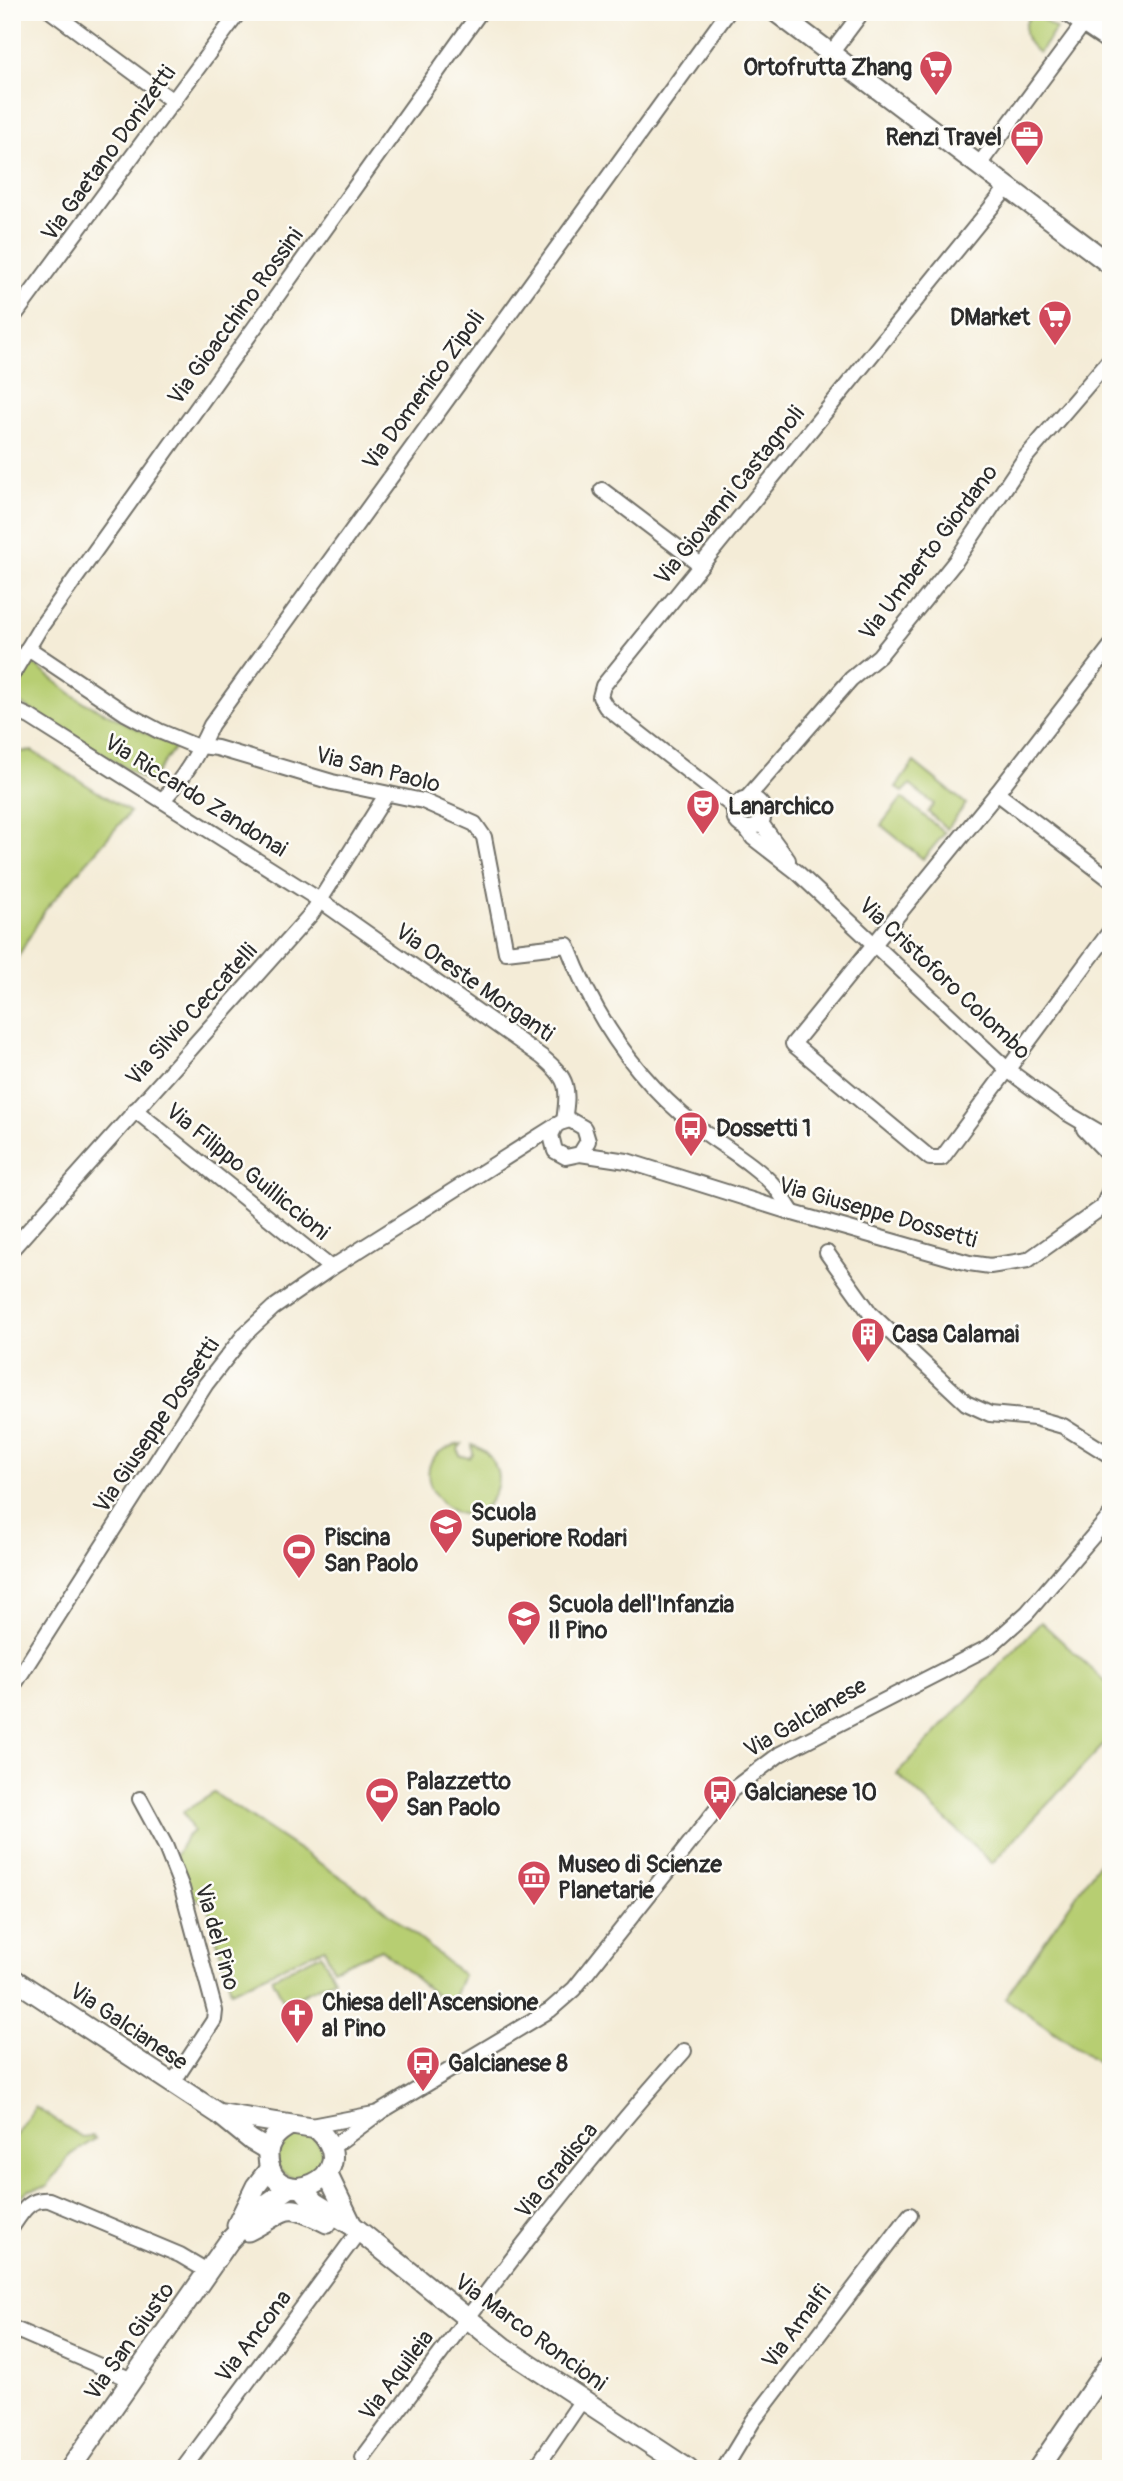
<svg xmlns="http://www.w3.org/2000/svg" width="1123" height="2481" viewBox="0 0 1123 2481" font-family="Pangolin,sans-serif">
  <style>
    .green { fill: #b7ce72; stroke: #717c4e; stroke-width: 2 }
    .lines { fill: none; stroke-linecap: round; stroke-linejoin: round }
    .street-casing { stroke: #716f67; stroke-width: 18 }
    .secondary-casing { stroke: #716f67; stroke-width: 23 }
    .street { stroke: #fff; stroke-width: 14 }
    .secondary { stroke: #fff; stroke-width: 19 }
    .labels { text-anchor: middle; stroke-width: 5; stroke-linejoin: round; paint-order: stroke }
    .poi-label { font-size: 23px; font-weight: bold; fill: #2b2b2b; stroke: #fdfcf7; text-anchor: start }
    .street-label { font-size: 23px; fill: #2b2b2b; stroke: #fdfcf7 }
  </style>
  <rect width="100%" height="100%" fill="#fdfcf7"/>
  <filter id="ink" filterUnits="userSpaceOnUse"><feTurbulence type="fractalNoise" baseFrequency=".0143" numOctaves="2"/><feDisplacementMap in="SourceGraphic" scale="14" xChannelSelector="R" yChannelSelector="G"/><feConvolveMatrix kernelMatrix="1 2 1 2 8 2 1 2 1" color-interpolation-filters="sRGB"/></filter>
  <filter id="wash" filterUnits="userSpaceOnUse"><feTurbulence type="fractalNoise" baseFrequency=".00686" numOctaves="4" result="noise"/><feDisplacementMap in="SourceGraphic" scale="28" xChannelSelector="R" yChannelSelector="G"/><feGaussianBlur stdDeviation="1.57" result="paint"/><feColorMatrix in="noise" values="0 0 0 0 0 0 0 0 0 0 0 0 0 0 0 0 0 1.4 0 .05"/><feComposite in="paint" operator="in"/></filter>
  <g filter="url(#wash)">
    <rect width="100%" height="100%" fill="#f4ecd7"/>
    <g class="green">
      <path d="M1033 13 1056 29 1039 53C1024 42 1019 27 1033 13Z"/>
      <polygon points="32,663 81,701 175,747 149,783 12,698 12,690"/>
      <polygon points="32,751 130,812 45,910 12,967 12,752"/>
      <polygon points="914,762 966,804 947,829 928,812 934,804 910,785 903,792 896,787"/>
      <polygon points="902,798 945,833 923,859 881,825"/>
      <path d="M462 1444 458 1449 460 1456 469 1458 473 1454 472 1445C491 1451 504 1472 495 1492 466 1559 382 1457 462 1444Z"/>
      <polygon points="1041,1622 1111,1687 1111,1737 992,1863 897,1774"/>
      <polygon points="214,1793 366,1894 463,1975 450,2007 381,1949 333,1969 324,1948 231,1991 207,1904 191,1896 175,1857 186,1837 193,1831 183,1812"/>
      <polygon points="1111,1845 1111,2071 1005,1998"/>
      <polygon points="321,1954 334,1979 285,2003 272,1978"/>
      <polygon points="35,2107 82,2137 92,2136 95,2139 70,2155 47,2187 28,2190 20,2198 12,2194 12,2142"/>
      <circle cx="299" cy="2156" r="23"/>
    </g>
  </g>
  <g filter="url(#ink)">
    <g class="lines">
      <g class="street-casing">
        <g id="street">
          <polyline points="52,12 174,102"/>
          <polyline points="832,52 862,12"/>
          <polyline points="978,166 1092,12"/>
          <polyline points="12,319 239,12"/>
          <polyline points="602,490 701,565"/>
          <polyline points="1111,646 997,793 793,1044 930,1158 942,1158 1111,930"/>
          <path d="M28 648 125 713 159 731 193 745 217 748 332 782 423 801 475 824 484 837 506 952 567 945C594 1016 635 1078 695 1125 720 1145 754 1163 775 1187 782 1195 787 1205 793 1213"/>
          <polyline points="12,675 40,628 480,12"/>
          <path d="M12 709 30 717 321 901 542 1057C569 1079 569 1088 564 1121"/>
          <polyline points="997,793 1111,880"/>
          <polyline points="747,798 851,679 879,656 955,562 1025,458 1111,358"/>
          <circle cx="749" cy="813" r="15"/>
          <path d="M162 800C184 780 199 751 211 725L728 12"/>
          <polyline points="735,808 606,707 600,697 603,686 1007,188"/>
          <polyline points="760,822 788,860"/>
          <polyline points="745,827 753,838 797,872 1009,1071 1065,1112 1111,1139"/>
          <polyline points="135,1110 331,1268"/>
          <polyline points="1084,1129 1111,1157"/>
          <polyline points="580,1154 627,1161 793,1213 969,1263 990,1266 1028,1260 1111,1201"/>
          <polyline points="1104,1204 1111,1187"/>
          <polyline points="12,1249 312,913 386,795"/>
          <polyline points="827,1253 870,1313 966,1403 990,1414 1035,1418 1063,1426 1111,1456"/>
          <polyline points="12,1688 206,1384 245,1334 273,1308 331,1268 560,1123 570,1120 584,1128 588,1141 580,1154 566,1157 555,1151 551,1135 556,1125"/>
          <polyline points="140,1799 165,1845 182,1888 215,2011 214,2020 172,2084"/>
          <polyline points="311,2126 379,2113"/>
          <polyline points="331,2148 380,2112 550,2010 574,1989 732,1790 780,1754 989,1647 1027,1613 1111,1515"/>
          <path d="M12 2227C22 2212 29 2198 49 2200L180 2255 207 2271"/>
          <polyline points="12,2328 132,2380"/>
          <path d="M363 2458C466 2319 569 2179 684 2051"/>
          <polyline points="183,2469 359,2231"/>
          <polyline points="535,2469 582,2400"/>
          <polyline points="724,2469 753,2421 910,2215"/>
        </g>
      </g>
      <g class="secondary-casing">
        <g id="secondary">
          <polyline points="776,12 1111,265"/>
          <polyline points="1068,12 1111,41"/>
          <polyline points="12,1978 219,2114 251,2140 268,2150"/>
          <path d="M223 2114 317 2129C370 2177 270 2218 268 2156 267 2142 278 2132 289 2126"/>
          <polyline points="327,2173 352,2225"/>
          <polyline points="302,2188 314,2202 353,2226 503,2347 688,2469"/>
          <polyline points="237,2225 256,2186 270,2168"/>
          <path d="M248 2231C290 2210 281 2200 327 2223"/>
          <polyline points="70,2469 229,2241 262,2207 291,2187"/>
          <polyline points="1038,2469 1111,2362"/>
        </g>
      </g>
      <use href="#street" class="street"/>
      <use href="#secondary" class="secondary"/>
    </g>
  </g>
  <defs>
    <g id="supermarket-pin" transform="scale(1.75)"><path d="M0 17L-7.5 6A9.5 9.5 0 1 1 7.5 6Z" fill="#d1495b" stroke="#fdfcf7"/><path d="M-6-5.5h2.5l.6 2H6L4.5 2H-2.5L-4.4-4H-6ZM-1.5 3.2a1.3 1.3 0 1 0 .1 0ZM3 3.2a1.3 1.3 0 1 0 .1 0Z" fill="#fff"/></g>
    <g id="office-pin" transform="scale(1.75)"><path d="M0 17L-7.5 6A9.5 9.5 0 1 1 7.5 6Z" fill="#d1495b" stroke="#fdfcf7"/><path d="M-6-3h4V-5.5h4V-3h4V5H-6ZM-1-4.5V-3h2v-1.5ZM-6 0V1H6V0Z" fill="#fff"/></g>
    <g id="theatre-pin" transform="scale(1.75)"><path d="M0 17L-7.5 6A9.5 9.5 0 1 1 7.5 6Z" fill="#d1495b" stroke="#fdfcf7"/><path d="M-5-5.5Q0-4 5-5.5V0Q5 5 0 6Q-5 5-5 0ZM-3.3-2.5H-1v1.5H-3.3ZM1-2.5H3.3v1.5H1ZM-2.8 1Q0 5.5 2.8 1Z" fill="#fff"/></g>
    <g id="bus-pin" transform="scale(1.75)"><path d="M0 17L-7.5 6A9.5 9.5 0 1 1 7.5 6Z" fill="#d1495b" stroke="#fdfcf7"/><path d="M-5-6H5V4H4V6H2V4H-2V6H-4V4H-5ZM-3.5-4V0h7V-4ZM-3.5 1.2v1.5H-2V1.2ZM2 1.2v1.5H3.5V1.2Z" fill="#fff"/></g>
    <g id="building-pin" transform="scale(1.75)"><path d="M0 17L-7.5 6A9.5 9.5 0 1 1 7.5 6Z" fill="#d1495b" stroke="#fdfcf7"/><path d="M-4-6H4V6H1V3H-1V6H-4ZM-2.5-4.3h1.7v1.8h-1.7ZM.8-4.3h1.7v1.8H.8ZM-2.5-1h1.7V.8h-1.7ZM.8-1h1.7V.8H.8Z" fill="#fff"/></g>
    <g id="school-pin" transform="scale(1.75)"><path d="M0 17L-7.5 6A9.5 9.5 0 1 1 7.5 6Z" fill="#d1495b" stroke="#fdfcf7"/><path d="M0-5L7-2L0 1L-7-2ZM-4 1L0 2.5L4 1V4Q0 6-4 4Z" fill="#fff"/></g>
    <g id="stadium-pin" transform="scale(1.75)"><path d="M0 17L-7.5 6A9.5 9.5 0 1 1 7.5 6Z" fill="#d1495b" stroke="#fdfcf7"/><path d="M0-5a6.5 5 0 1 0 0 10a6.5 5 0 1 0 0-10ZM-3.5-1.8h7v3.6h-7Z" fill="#fff"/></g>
    <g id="museum-pin" transform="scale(1.75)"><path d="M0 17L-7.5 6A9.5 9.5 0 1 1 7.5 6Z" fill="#d1495b" stroke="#fdfcf7"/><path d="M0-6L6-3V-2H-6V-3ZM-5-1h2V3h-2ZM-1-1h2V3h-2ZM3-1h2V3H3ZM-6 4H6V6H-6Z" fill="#fff"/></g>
    <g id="church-pin" transform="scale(1.75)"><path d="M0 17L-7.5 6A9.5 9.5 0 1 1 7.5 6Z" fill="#d1495b" stroke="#fdfcf7"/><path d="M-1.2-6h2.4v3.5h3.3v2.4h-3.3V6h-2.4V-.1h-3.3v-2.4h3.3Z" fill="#fff"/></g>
  </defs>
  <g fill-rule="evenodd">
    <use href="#supermarket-pin" x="936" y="67"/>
    <use href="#office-pin" x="1027" y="137"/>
    <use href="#supermarket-pin" x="1055" y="317"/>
    <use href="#theatre-pin" x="703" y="806"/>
    <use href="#bus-pin" x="691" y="1128"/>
    <use href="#building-pin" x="868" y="1334"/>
    <use href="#school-pin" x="446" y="1525"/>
    <use href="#stadium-pin" x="299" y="1550"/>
    <use href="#school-pin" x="524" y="1617"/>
    <use href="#bus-pin" x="720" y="1792"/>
    <use href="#stadium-pin" x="382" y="1794"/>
    <use href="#museum-pin" x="534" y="1877"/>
    <use href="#church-pin" x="297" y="2015"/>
    <use href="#bus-pin" x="423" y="2063"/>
  </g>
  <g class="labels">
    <g class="poi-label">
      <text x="912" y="75" text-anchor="end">Ortofrutta Zhang</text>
      <text x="1002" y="145" text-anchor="end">Renzi Travel</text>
      <text x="1030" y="325" text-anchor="end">DMarket</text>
      <text x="728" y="814">Lanarchico</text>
      <text x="716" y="1136">Dossetti 1</text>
      <text x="892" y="1342">Casa Calamai</text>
      <text x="471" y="1520">Scuola<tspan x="471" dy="26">Superiore Rodari</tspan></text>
      <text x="324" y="1545">Piscina<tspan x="324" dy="26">San Paolo</tspan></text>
      <text x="548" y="1612">Scuola dell'Infanzia<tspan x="548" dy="26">Il Pino</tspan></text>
      <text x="406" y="1789">Palazzetto<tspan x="406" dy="26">San Paolo</tspan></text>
      <text x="744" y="1800">Galcianese 10</text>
      <text x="558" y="1872">Museo di Scienze<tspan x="558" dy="26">Planetarie</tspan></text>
      <text x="322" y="2010">Chiesa dell'Ascensione<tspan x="322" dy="26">al Pino</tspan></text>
      <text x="448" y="2071">Galcianese 8</text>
    </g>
    <g class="street-label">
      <text transform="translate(108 153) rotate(-54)" y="8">Via Gaetano Donizetti</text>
      <text transform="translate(235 316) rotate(-54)" y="8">Via Gioacchino Rossini</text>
      <text transform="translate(423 390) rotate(-54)" y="8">Via Domenico Zipoli</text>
      <text transform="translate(729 495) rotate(-51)" y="8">Via Giovanni Castagnoli</text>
      <text transform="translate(928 552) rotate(-53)" y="8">Via Umberto Giordano</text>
      <text transform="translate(378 769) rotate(14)" y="8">Via San Paolo</text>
      <text transform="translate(196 795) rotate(32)" y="8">Via Riccardo Zandonai</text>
      <text transform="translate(945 978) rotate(43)" y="8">Via Cristoforo Colombo</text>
      <text transform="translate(475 982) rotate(35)" y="8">Via Oreste Morganti</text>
      <text transform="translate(191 1014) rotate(-48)" y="8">Via Silvio Ceccatelli</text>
      <text transform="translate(248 1171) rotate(39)" y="8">Via Filippo Guilliccioni</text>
      <text transform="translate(878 1212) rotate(16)" y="8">Via Giuseppe Dossetti</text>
      <text transform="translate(156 1425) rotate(-56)" y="8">Via Giuseppe Dossetti</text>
      <text transform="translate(805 1717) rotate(-30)" y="8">Via Galcianese</text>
      <text transform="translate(218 1937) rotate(74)" y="8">Via del Pino</text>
      <text transform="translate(129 2026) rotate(34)" y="8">Via Galcianese</text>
      <text transform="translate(556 2170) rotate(-51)" y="8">Via Gradisca</text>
      <text transform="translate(796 2326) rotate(-53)" y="8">Via Amalfi</text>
      <text transform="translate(531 2332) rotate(36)" y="8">Via Marco Roncioni</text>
      <text transform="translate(253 2336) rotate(-53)" y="8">Via Ancona</text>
      <text transform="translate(129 2341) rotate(-55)" y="8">Via San Giusto</text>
      <text transform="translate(396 2375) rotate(-53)" y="8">Via Aquileia</text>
    </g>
  </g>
  <rect width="1123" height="2481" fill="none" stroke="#fdfcf7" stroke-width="42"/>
</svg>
